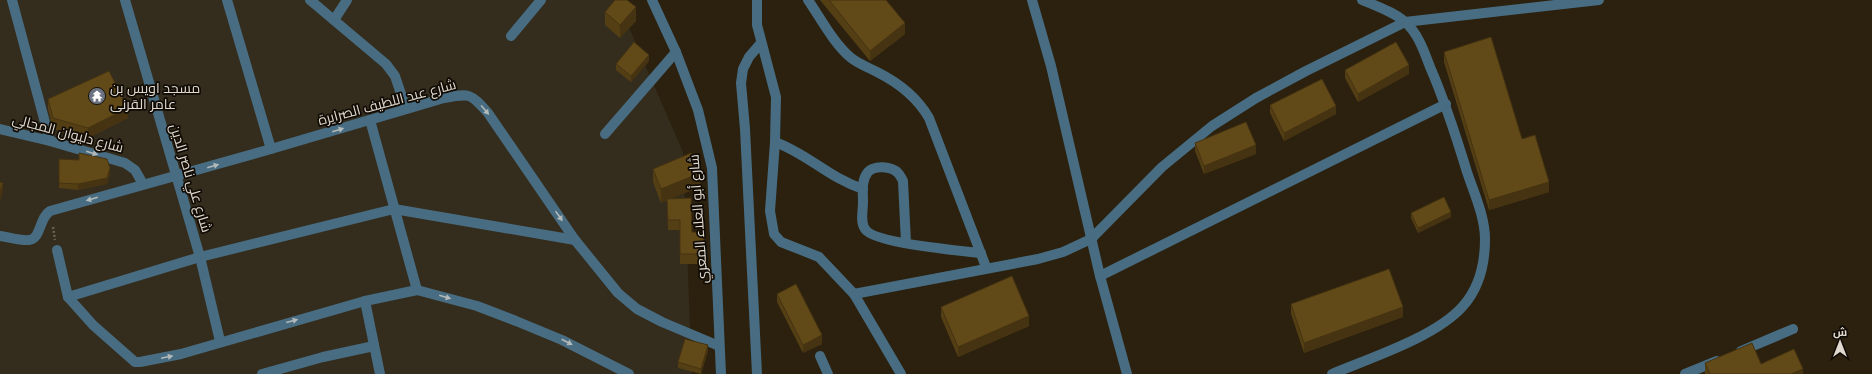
<svg xmlns="http://www.w3.org/2000/svg" width="1872" height="374" viewBox="0 0 1872 374" font-family="Lato,Cairo,sans-serif">
  <style>
    .commercial { fill: #342d1d }
    .lines { fill: none; stroke-linecap: round; stroke-linejoin: round }
    .path { stroke: #6b6252; stroke-width: 2.5; stroke-dasharray: 2 2; stroke-linecap: butt }
    .minor { stroke: #486d83; stroke-width: 10 }
    .wall { fill: #543f15 }
    .shaded-wall { fill: #453311 }
    .building { fill: #624918; stroke: #453311 }
    .oneway { fill: #b2b9b8 }
    .labels { text-anchor: middle; stroke-width: 3.5; stroke-linejoin: round; paint-order: stroke }
    .poi-label { font-size: 14px; fill: #e0d9ce; stroke: #100b05; text-anchor: start }
    .street-label { font-size: 14px; fill: #e0d9ce; stroke: #100b05 }
  </style>
  <rect width="100%" height="100%" fill="#2b210e"/>
  <polygon class="commercial" points="0,0 617,0 683,152 692,374 0,374"/>
  <g class="lines">
    <polyline class="path" points="53,227 55,240"/>
    <g class="minor">
      <polyline points="12,0 50,141"/>
      <polyline points="125,0 200,257 220,341"/>
      <polyline points="227,0 271,149"/>
      <polyline points="310,0 386,64 395,76 406,109"/>
      <polyline points="652,0 676,52 698,110 712,168 721,374"/>
      <polyline points="757,0 757,25 776,97 775,142 770,211 774,234 781,242 819,257 854,294 901,374"/>
      <path d="M808 0C821 19 833 42 850 57 858 64 868 67 877 72 899 83 917 97 929 118L986 267"/>
      <polyline points="1032,0 1051,66 1100,276 1127,374"/>
      <polyline points="334,20 347,0"/>
      <polyline points="511,36 541,0"/>
      <polyline points="370,120 417,290"/>
      <polyline points="0,129 50,141 125,163 135,170 143,184"/>
      <polyline points="605,134 676,52"/>
      <path d="M775 142C808 154 829 178 863 189"/>
      <path d="M0 236C9 237 20 241 29 240 41 239 39 218 50 211L271 149 444 98C470 93 470 93 488 113L575 240 618 293 637 309 662 322 719 346"/>
      <path d="M906 243 903 181C902 179 900 175 898 173 892 166 874 165 868 172 861 180 863 193 863 202 863 211 860 222 865 229 873 243 961 251 981 253"/>
      <polyline points="57,250 68,297 93,325 135,362 140,362 181,354 365,301 417,290 477,306 516,321 562,340 629,374"/>
      <polyline points="1100,276 1446,104"/>
      <polyline points="854,294 1038,259 1063,252 1091,239 1162,167 1212,126 1256,98 1306,71 1405,22 1599,0"/>
      <polyline points="68,297 200,257 394,209 575,240"/>
      <polyline points="365,301 380,374"/>
      <polyline points="1741,351 1793,329"/>
      <polyline points="820,356 828,374"/>
      <polyline points="262,374 323,357 374,346"/>
      <polyline points="757,374 745,129 741,83 743,69 749,57 761,43"/>
      <path d="M1332 374C1370 358 1436 337 1463 306 1479 288 1485 263 1485 239 1485 217 1474 193 1467 172 1456 136 1445 101 1430 67 1424 51 1418 33 1405 22 1394 12 1376 6 1362 0"/>
      <polyline points="1685,374 1717,361"/>
    </g>
  </g>
  <g class="wall">
    <polygon points="820,0 886,0 905,34 870,61"/>
    <polygon points="605,12 636,21 620,38 605,25"/>
    <polygon points="1444,52 1522,139 1549,192 1489,210 1444,62"/>
    <polygon points="649,61 631,82 616,70 616,64"/>
    <polygon points="1345,70 1409,74 1358,102 1345,78"/>
    <polygon points="48,99 128,118 88,138 53,129 48,109"/>
    <polygon points="1270,105 1336,114 1284,141 1270,113"/>
    <polygon points="1195,143 1256,154 1204,174 1195,151"/>
    <polygon points="59,159 110,174 107,184 78,190 59,188"/>
    <polygon points="653,169 700,187 671,198 692,232 704,233 704,264 680,264 680,230 668,230 667,200 661,203 653,182"/>
    <polygon points="1411,213 1451,217 1418,233 1411,218"/>
    <polygon points="777,294 822,344 803,353 777,302"/>
    <polygon points="1291,304 1403,317 1304,353 1291,314"/>
    <polygon points="941,307 1029,326 958,357 941,317"/>
    <polygon points="708,351 701,374 678,368 678,362"/>
    <polygon points="1705,363 1761,364 1803,374 1705,374"/>
  </g>
  <g class="shaded-wall">
    <polygon points="636,7 636,21 620,38 620,25"/>
    <polygon points="905,23 905,34 870,61 870,51"/>
    <polygon points="649,55 649,61 631,82 631,76"/>
    <polygon points="1409,65 1409,74 1358,102 1358,94"/>
    <polygon points="1336,106 1336,114 1284,141 1284,133"/>
    <polygon points="128,108 128,118 88,138 88,128"/>
    <polygon points="1256,145 1256,154 1204,174 1204,166"/>
    <polygon points="110,168 110,174 107,184 78,190 78,184"/>
    <polygon points="700,173 700,187 661,203 661,189"/>
    <polygon points="1549,182 1549,192 1489,210 1489,200"/>
    <polygon points="3,183 3,191 0,202 0,194"/>
    <polygon points="1451,212 1451,217 1418,233 1418,228"/>
    <polygon points="1403,307 1403,317 1304,353 1304,343"/>
    <polygon points="1029,316 1029,326 958,357 958,347"/>
    <polygon points="822,335 822,344 803,353 803,345"/>
    <polygon points="708,345 708,351 701,374 701,369"/>
    <polygon points="1803,369 1803,374 1791,374"/>
  </g>
  <g class="building">
    <polygon points="615,0 627,0 636,7 620,25 605,12"/>
    <polygon points="829,0 886,0 905,23 870,51"/>
    <polygon points="1491,37 1522,139 1535,135 1549,182 1489,200 1444,52"/>
    <polygon points="634,42 649,55 631,76 616,64"/>
    <polygon points="1396,42 1409,65 1358,94 1345,70"/>
    <polygon points="109,71 128,108 88,128 53,118 48,99"/>
    <polygon points="1322,79 1336,106 1284,133 1270,105"/>
    <polygon points="1246,122 1256,145 1204,166 1195,143"/>
    <polygon points="79,153 107,159 110,168 107,178 78,184 59,183 59,159 79,160"/>
    <polygon points="691,153 700,173 661,189 653,169"/>
    <polygon points="0,182 3,183 0,194"/>
    <polygon points="1444,197 1451,212 1418,228 1411,213"/>
    <polygon points="691,198 692,232 704,233 704,254 680,254 680,220 668,220 667,199"/>
    <polygon points="1389,269 1403,307 1304,343 1291,304"/>
    <polygon points="1012,276 1029,316 958,347 941,307"/>
    <polygon points="796,284 822,335 803,345 777,294"/>
    <polygon points="685,339 708,345 701,369 678,362"/>
    <polygon points="1752,343 1761,364 1794,349 1803,369 1791,374 1710,374 1705,363"/>
  </g>
  <defs><path id="oneway-solid" d="M-6-.8H1V-3.2L6.5 0L1 3.2V.8H-6Z"/></defs>
  <g class="oneway">
    <use href="#oneway-solid" transform="translate(485 110) rotate(50)"/>
    <use href="#oneway-solid" transform="translate(338 130) rotate(-17)"/>
    <use href="#oneway-solid" transform="translate(92 153) rotate(16)"/>
    <use href="#oneway-solid" transform="translate(213 166) rotate(-16)"/>
    <use href="#oneway-solid" transform="translate(92 199) rotate(164)"/>
    <use href="#oneway-solid" transform="translate(559 216) rotate(55)"/>
    <use href="#oneway-solid" transform="translate(445 297) rotate(16)"/>
    <use href="#oneway-solid" transform="translate(292 321) rotate(-15)"/>
    <use href="#oneway-solid" transform="translate(567 342) rotate(27)"/>
    <use href="#oneway-solid" transform="translate(167 357) rotate(-12)"/>
  </g>
  <defs>
    <g id="temple-disc" transform="scale(0.9)"><circle r="9.5" fill="#6b7280" stroke="#100b05"/><path d="M0-6L5-2H3V0L6.5 2.5H4V6H1.5V3h-3V6H-4V2.5H-6.5L-3 0V-2H-5Z" fill="#fff"/></g>
  </defs>
  <g fill-rule="evenodd">
    <use href="#temple-disc" x="97" y="96"/>
  </g>
  <g class="labels">
    <g class="poi-label">
      <text x="110" y="93">مسجد اويس بن<tspan x="110" dy="16">عامر القرنى</tspan></text>
    </g>
    <g class="street-label">
      <text transform="translate(387 102) rotate(-15)" y="5">شارع عبد اللطيف الصرايرة</text>
      <text transform="translate(68 133) rotate(15)" y="5">شارع دليوان المجالي</text>
      <text transform="translate(191 178) rotate(73)" y="5">شارع علي ناصر الدين</text>
      <text transform="translate(698 219) rotate(-94)" y="5">شارع أبو العلاء المعري</text>
    </g>
  </g>
  <g transform="translate(1840 342)" stroke="#100b05" stroke-width="3" paint-order="stroke">
  <path d="M0-3L7 15L0 10L-7 15Z" fill="#e0d9ce"/>
  <text y="-6" font-size="11" font-weight="bold" text-anchor="middle" fill="#e0d9ce">ش</text>
  </g>
</svg>
